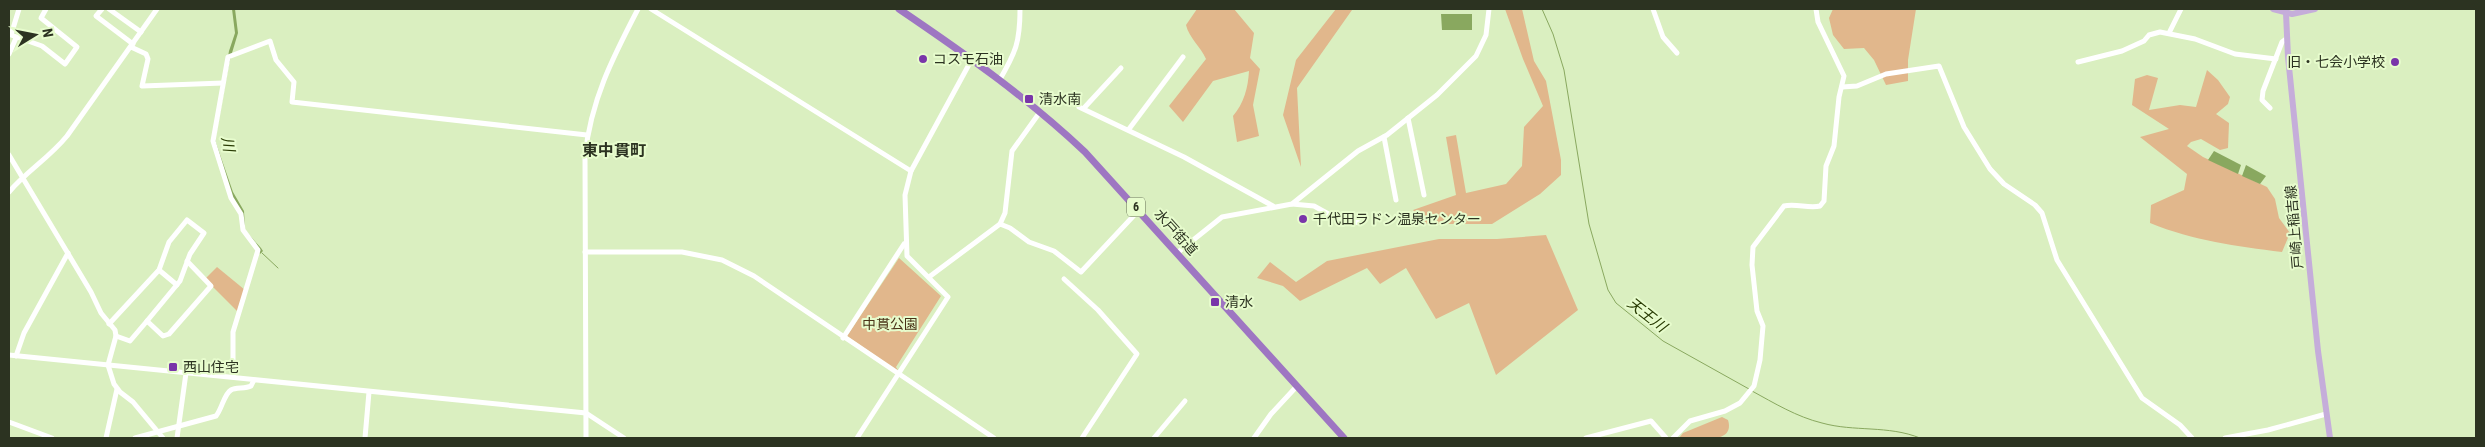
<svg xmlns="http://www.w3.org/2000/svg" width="2485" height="447" viewBox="0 0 2485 447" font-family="'Roboto Condensed','Noto Sans JP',sans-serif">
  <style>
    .green { fill: #e1b78c }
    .water { fill: #89a85f }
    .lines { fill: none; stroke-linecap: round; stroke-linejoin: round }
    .stream { stroke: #89a85f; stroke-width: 1 }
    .minor { stroke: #fff; stroke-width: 5 }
    .major { stroke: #c5adda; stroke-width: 6 }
    .highway { stroke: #9e76c2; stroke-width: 7 }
    .poi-dot { fill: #7935a9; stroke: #e7fccd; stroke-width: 2 }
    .labels { text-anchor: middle; stroke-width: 4; stroke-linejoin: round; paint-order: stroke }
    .shield { fill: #e7fccd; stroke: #646f55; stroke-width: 1 }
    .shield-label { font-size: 12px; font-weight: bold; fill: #2c3321 }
    .poi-label { font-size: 14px; fill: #2c3321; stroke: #e7fccd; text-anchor: start }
    .street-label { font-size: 14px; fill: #2c3321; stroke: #e7fccd }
    .park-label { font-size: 14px; fill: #4a3217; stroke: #e7fccd }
    .water-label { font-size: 15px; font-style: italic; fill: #283b03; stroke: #e7fccd }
    .quarter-label { font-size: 16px; font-weight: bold; fill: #2c3321; stroke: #e7fccd }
  </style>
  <rect width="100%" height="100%" fill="#daefc0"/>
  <g class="green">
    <path d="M1197 9H1234L1254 33 1250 58 1260 69 1253 105 1259 136 1237 142 1233 116C1244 103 1248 88 1249 71L1213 81 1183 122 1169 106 1206 59C1201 47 1189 38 1186 25Z"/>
    <polygon points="1336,9 1404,9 1352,10 1297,88 1301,167 1283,115 1296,60"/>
    <polygon points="1505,9 1522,9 1534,61 1546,81 1561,160 1561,175 1540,194 1492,224 1425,224 1413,210 1456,195 1446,137 1456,135 1466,193 1506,184 1522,166 1524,127 1543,106 1523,59"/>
    <polygon points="1833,9 1916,9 1908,60 1908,81 1886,85 1874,60 1864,48 1844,49 1833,35 1829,18"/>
    <path d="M2207 70 2218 80 2230 97 2228 104 2216 114 2229 123 2228 148 2220 150 2201 139 2191 142 2187 146 2203 157 2267 187 2275 199 2279 218 2290 233 2282 252C2236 246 2194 241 2150 223L2151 205 2184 190 2187 174 2140 137 2169 129 2132 105 2135 79 2147 75 2158 78 2149 110 2180 105 2196 107Z"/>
    <polygon points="1546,235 1578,310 1496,375 1469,303 1436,319 1406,268 1380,284 1367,268 1300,301 1283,286 1257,278 1270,262 1296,282 1327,261 1439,239 1497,239"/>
    <polygon points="899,258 941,296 896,367 899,372 847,336"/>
    <polygon points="217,267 245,290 238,312 205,279"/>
    <path d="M1722 417 1728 420C1736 446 1694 438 1679 438L1683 433Z"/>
  </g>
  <g class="water">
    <polygon points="232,9 235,9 238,33 229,63 215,140 233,192 244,211 245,230 261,248 263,251 260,254 256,243 245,232 241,211 232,196 213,140 229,51 235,33"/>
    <polygon points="1441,14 1472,14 1472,30 1442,30"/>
    <polygon points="2214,151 2241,165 2238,174 2208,160"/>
    <polygon points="2246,165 2266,176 2260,184 2242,176"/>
  </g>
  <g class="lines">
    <g class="stream">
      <polyline points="1542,9 1553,34 1564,70 1589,224 1608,290 1616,303 1663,341 1749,389"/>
      <polyline points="262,253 278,268"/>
      <path d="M1752 391C1774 403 1797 417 1822 423 1854 432 1888 425 1920 438"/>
    </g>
    <g class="minor">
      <polyline points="19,9 11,35 42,46 65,64 77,47 41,18 46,9"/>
      <polyline points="102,9 96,16 133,44"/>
      <polyline points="109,9 141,32"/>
      <polyline points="651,9 911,171"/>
      <polyline points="1653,9 1663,37 1677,53"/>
      <polyline points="2169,33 2181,9"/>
      <polyline points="131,47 146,54 148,59 142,86 223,83"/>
      <polyline points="9,54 16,38"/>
      <polyline points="2078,62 2122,51 2144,41 2149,35 2160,32 2195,39 2235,54 2276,59"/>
      <path d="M999 81C1016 52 1020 42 1020 9"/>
      <polyline points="1842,87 1857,86 1886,74 1939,66 1964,127 1990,169 2004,184 2035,205 2042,213 2057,260 2142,398 2180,425 2192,438"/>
      <polyline points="1079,107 1184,157 1273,206"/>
      <polyline points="1084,108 1121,68"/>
      <polyline points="2270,108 2262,100 2263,91 2282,42 2286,39"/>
      <polyline points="1408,118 1424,195"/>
      <polyline points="1129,129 1183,57"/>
      <polyline points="1384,137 1396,200"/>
      <polyline points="9,155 91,292 101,313 115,330 116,336 108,365 114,384 120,392 133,402 163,438"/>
      <path d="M9 192C27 171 49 158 67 136L157 9"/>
      <polyline points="1292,204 1314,206 1334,217 1360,223"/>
      <polyline points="1000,224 1010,228 1029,242 1054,251 1081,272 1139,210"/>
      <polyline points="585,252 682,252 722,260 754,276 994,438"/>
      <polyline points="1177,253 1222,217 1292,204 1358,151 1387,135 1437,95 1476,56 1486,35 1489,9"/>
      <polyline points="159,270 177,285"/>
      <polyline points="929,277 1000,224 1005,213 1012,151 1040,112"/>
      <polyline points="1064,279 1098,310 1137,354 1082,438"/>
      <polyline points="109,324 159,270 169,242 187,220 204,233 190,254 180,281 147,321"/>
      <polyline points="116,336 130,341 147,321 163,336 169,334 211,286 187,261"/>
      <polyline points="843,338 904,244"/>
      <polyline points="9,355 586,413 624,438"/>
      <polyline points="16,356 24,333 68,253"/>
      <polyline points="233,377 233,332 258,250 243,230 241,214 231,198 213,141 228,57 270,41 276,60 294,82 292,102 587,135"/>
      <polyline points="9,422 52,438"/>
      <polyline points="106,438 117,389"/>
      <path d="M135 438 216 416C222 409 224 394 231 390 236 387 245 389 251 386L254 380"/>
      <polyline points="177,438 186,373"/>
      <polyline points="365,438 369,392"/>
      <path d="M586 438 585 156C591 100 612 59 638 9"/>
      <polyline points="857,438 948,297 907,256 905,195 911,171 972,59"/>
      <polyline points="1154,438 1185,401"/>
      <polyline points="1254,438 1271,414 1297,386"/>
      <polyline points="1586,438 1651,421 1666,438"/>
      <path d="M1673 438 1690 421 1725 411 1740 403 1754 386 1760 360 1763 326 1757 311 1752 265 1753 247 1784 206C1796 203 1809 209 1820 206L1824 201 1826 166 1834 146 1839 97 1844 76 1818 22 1816 9"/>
      <polyline points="2225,438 2268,430 2326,414"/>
    </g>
    <g class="major">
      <polyline points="2273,9 2292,14 2315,9"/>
      <polyline points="2286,13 2288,57 2318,351 2330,438"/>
    </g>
    <path class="highway" d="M899 9C964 53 1028 98 1085 152L1344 438"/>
  </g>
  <g class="poi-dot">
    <circle cx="923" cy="59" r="5"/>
    <circle cx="2395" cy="62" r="5"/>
    <rect x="1024" y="94" width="10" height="10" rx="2.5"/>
    <circle cx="1303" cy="219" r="5"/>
    <rect x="1210" y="297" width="10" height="10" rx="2.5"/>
    <rect x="168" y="362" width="10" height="10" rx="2.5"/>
  </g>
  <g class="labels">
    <rect class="shield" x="1127" y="197.5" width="18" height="19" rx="4"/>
    <g class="shield-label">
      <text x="1136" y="211">6</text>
    </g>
    <g class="poi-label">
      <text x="933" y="64">コスモ石油</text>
      <text x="2385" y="67" text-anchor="end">旧・七会小学校</text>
      <text x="1039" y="104">清水南</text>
      <text x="1313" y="224">千代田ラドン温泉センター</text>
      <text x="1225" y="307">清水</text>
      <text x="183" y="372">西山住宅</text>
    </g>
    <g class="street-label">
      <text transform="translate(2294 227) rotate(-95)" y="5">戸崎上稲吉線</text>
      <text transform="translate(1176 232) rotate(48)" y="5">水戸街道</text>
    </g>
    <g class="park-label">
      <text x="890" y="329">中貫公園</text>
    </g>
    <g class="water-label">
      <text transform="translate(228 144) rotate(80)" y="5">川</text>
      <text transform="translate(1647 315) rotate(38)" y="5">天王川</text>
    </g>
    <g class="quarter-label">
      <text x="614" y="156">東中貫町</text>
    </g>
  </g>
  <rect width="2485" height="447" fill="none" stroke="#2c3321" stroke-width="20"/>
  <g transform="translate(35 35) rotate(80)" stroke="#e7fccd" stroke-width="4" paint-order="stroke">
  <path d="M0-4L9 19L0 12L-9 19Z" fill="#2c3321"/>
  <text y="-8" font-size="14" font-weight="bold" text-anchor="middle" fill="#2c3321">N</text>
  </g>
</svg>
